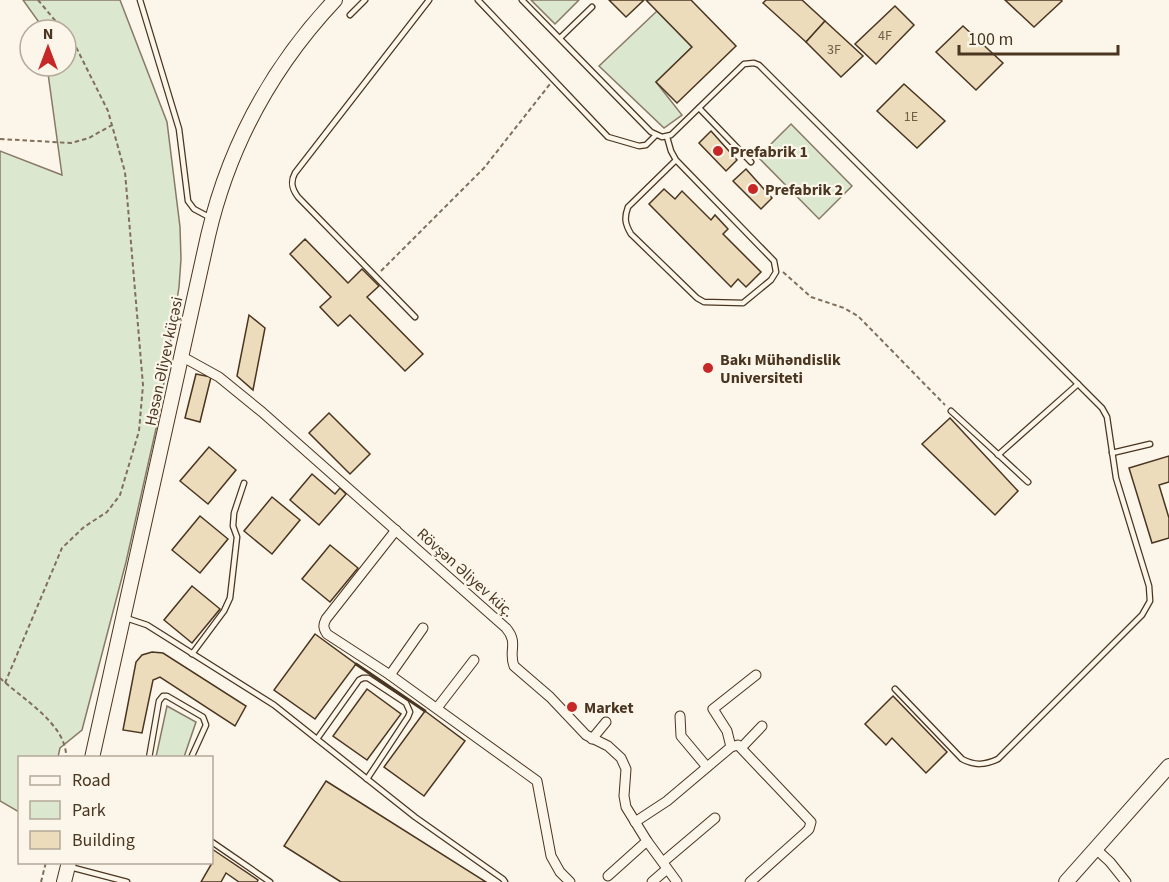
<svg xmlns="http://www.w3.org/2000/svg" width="1169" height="882" viewBox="0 0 1169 882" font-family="'Source Sans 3',sans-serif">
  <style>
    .green { fill: #dce7d0; stroke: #887966; stroke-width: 1.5 }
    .building { fill: #ecdcbc; stroke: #4a3520; stroke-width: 1.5 }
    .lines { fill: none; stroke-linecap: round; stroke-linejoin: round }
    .lane-casing { stroke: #4a3520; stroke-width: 7 }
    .street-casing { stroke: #4a3520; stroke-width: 11 }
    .secondary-casing { stroke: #4a3520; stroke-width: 16 }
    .path { stroke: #7f6f5c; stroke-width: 2; stroke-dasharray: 4.5 3; stroke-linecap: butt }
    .lane { stroke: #fbf6e9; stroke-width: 4.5 }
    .street { stroke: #fbf6e9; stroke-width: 9 }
    .secondary { stroke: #fbf6e9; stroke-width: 14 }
    .wall { stroke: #4a3520; stroke-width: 3 }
    .poi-dot { fill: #c62828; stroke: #fbf6e9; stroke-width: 2 }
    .labels { text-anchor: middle; stroke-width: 4.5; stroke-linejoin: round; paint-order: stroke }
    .number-label { font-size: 14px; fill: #725f47 }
    .poi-label { font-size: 16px; font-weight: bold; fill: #4a3520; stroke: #fbf6e9; text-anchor: start }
    .street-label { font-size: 16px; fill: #4a3520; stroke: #fbf6e9 }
  </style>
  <rect width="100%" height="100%" fill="#fbf6e9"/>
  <g class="green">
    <polygon points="23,0 120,0 167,122 180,227 181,259 179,287 158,420 126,562 82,730 60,748 58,757 20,758 19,812 0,801 0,151 62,175 47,66 66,66 66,30 42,30 41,25"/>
    <polygon points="531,0 579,0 555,24"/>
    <polygon points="657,11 692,47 656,82 682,115 664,128 599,66"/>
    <polygon points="791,124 852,186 819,219 758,157"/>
    <polygon points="167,706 196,722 184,757 156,757"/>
  </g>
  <g class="building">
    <polygon points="609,0 644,0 626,17"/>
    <polygon points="646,0 691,0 736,46 677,103 656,82 692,47"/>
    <polygon points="766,0 802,0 825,21 806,42 763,3"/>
    <polygon points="1005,0 1061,0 1062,1 1034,27"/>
    <polygon points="895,6 914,25 876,64 855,44"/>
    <polygon points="825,21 863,56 841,77 806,42"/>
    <polygon points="963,26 1003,63 976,90 936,52"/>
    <polygon points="904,84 945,121 917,148 877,111"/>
    <polygon points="711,131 737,160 726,171 699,143"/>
    <polygon points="746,169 772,198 761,209 733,181"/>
    <polygon points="664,189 675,199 682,191 711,220 715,215 728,229 723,234 761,272 746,287 738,279 731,287 649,204"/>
    <polygon points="305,239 348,283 362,269 379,286 367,297 423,354 405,371 350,315 338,326 320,307 331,297 290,254"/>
    <polygon points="249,315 265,328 253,390 237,376"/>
    <polygon points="196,374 211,377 200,422 185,418"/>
    <polygon points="329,413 370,454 350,474 309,433"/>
    <polygon points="950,418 1018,491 995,515 922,444"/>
    <polygon points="209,447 236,470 208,504 180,481"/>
    <polygon points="1169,456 1169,482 1159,485 1169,518 1169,538 1152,543 1129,468"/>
    <polygon points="312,474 335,494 340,488 346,494 319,525 290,500"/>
    <polygon points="272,497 300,520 272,554 244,531"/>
    <polygon points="200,516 228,539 200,573 172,550"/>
    <polygon points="330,545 358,568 330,602 302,579"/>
    <polygon points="192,586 220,609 192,643 164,620"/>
    <polygon points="315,634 356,664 315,719 274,690"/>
    <polygon points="152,652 163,653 246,706 235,726 160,677 153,680 142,733 123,730 136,662 142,655"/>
    <polygon points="367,689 401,714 367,760 333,736"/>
    <polygon points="893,696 947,752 926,773 892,738 886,745 865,724"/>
    <polygon points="425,711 465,741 424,796 384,767"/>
    <polygon points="326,781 486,882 341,882 284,846"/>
    <polygon points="212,849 258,880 257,882 239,882 226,873 221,882 201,882 212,863"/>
  </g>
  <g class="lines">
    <g class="lane-casing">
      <g id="lane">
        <polyline points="140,0 179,129 188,201 194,209 209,217"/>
        <polyline points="478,0 608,137 639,146 646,145 656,135"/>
        <path d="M522 0 651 132 662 137 671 135 744 64 754 63 759 65 1102 408 1107 417 1116 478 1149 586 1150 601 1142 615 998 759C985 765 975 766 962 759L895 689"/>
        <polyline points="350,15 365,0"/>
        <polyline points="560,38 592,7"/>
        <polyline points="699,108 751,162"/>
        <path d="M667 137 671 151 676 160 774 261 776 272 771 280 743 303 704 302 697 298 631 234C625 224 624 218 628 207L676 160"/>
        <path d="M415 317 298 197C292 189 290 182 295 173L429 0"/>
        <polyline points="951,411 1028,482"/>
        <polyline points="1112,453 1150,444"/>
        <polyline points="998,455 1078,384"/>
        <polyline points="126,618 147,625 274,705 415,817 503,879 505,882"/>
        <polyline points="192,654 224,611 230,598 237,537 233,526 234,513 244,483"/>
        <polyline points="317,739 359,680 363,678 368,678 406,703 410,712 408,717 367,779"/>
        <polyline points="149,758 159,701 163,696 167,696 203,717 206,725 191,758"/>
        <polyline points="212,842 270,882"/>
        <polyline points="70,867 127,882"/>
      </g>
    </g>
    <g class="street-casing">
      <g id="street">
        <path d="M181 356 219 377 262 412 506 628C519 643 508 651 514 666L550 697 586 735 608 746 621 758 626 769 624 796 626 807 647 841 677 882"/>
        <path d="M396 530 326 619C323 625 323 628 327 634L390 675 537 781 551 856 560 872 570 882"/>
        <polyline points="390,675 423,628"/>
        <polyline points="437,708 474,660"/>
        <polyline points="680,716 681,736 707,767"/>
        <polyline points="592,739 606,722"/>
        <polyline points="731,747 727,731 713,709 756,675"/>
        <polyline points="742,747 762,726"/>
        <polyline points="635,822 667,801 731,747 738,745 811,822 809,829 806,832 750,882"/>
        <polyline points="1096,849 1110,862 1126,882"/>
        <polyline points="663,862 715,818"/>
        <polyline points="608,876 647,841"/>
        <polyline points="652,882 667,869"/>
      </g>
    </g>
    <g class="secondary-casing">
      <g id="secondary">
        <path d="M92 758 208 236C229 146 272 67 335 0"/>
        <polyline points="64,882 69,862"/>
        <polyline points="1066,882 1169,766"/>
      </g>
    </g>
    <g class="path">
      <polyline points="38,0 63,30"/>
      <polyline points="0,139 71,143 89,138 112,125"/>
      <polyline points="381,271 484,168 550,84"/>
      <polyline points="783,272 811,297 844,308 858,316 945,405"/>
      <path d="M0 678C21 698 68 725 66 758"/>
      <polyline points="5,683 62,548 84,527 107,512 120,495 139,431 143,385 125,172 108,111 75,45 66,34"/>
      <polyline points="41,882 46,862"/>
    </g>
    <use href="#lane" class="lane"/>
    <use href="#street" class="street"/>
    <use href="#secondary" class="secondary"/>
    <polyline class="wall" points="356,664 425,711"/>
  </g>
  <g class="poi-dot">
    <circle cx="718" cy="151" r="6"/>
    <circle cx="753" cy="189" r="6"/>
    <circle cx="708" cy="368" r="6"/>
    <circle cx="572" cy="707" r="6"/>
  </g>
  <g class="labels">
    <g class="number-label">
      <text x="885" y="40">4F</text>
      <text x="834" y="54">3F</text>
      <text x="911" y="121">1E</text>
    </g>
    <g class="poi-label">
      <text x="730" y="157">Prefabrik 1</text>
      <text x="765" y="195">Prefabrik 2</text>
      <text x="720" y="365">Bakı Mühəndislik<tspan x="720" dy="18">Universiteti</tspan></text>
      <text x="584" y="713">Market</text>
    </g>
    <g class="street-label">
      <text transform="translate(163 361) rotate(-78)" y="6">Həsən Əliyev küçəsi</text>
      <text transform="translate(466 572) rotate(42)" y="6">Rövşən Əliyev küç.</text>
    </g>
  </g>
  <rect x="18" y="756" width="195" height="108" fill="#fbf6e9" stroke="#b4a999" stroke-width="1.5"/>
  <rect x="30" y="776" width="30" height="9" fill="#fbf6e9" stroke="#b4a999" stroke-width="1.5"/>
  <text x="72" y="786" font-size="18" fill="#4a3520">Road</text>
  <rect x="30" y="801" width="30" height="18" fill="#dce7d0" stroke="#b4a999" stroke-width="1.5"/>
  <text x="72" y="816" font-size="18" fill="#4a3520">Park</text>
  <rect x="30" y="831" width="30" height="18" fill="#ecdcbc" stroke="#b4a999" stroke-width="1.5"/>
  <text x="72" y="846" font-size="18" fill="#4a3520">Building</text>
  <g transform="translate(48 48)"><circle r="28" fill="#fbf6e9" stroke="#b4a999" stroke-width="1.5"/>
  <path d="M0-4.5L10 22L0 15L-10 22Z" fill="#c62828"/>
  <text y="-9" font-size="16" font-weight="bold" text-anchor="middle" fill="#4a3520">N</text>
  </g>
  <path d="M959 45v9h159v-9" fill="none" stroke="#4a3520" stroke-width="3"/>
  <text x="968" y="45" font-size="18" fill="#4a3520" stroke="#fbf6e9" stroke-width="4.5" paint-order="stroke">100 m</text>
</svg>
